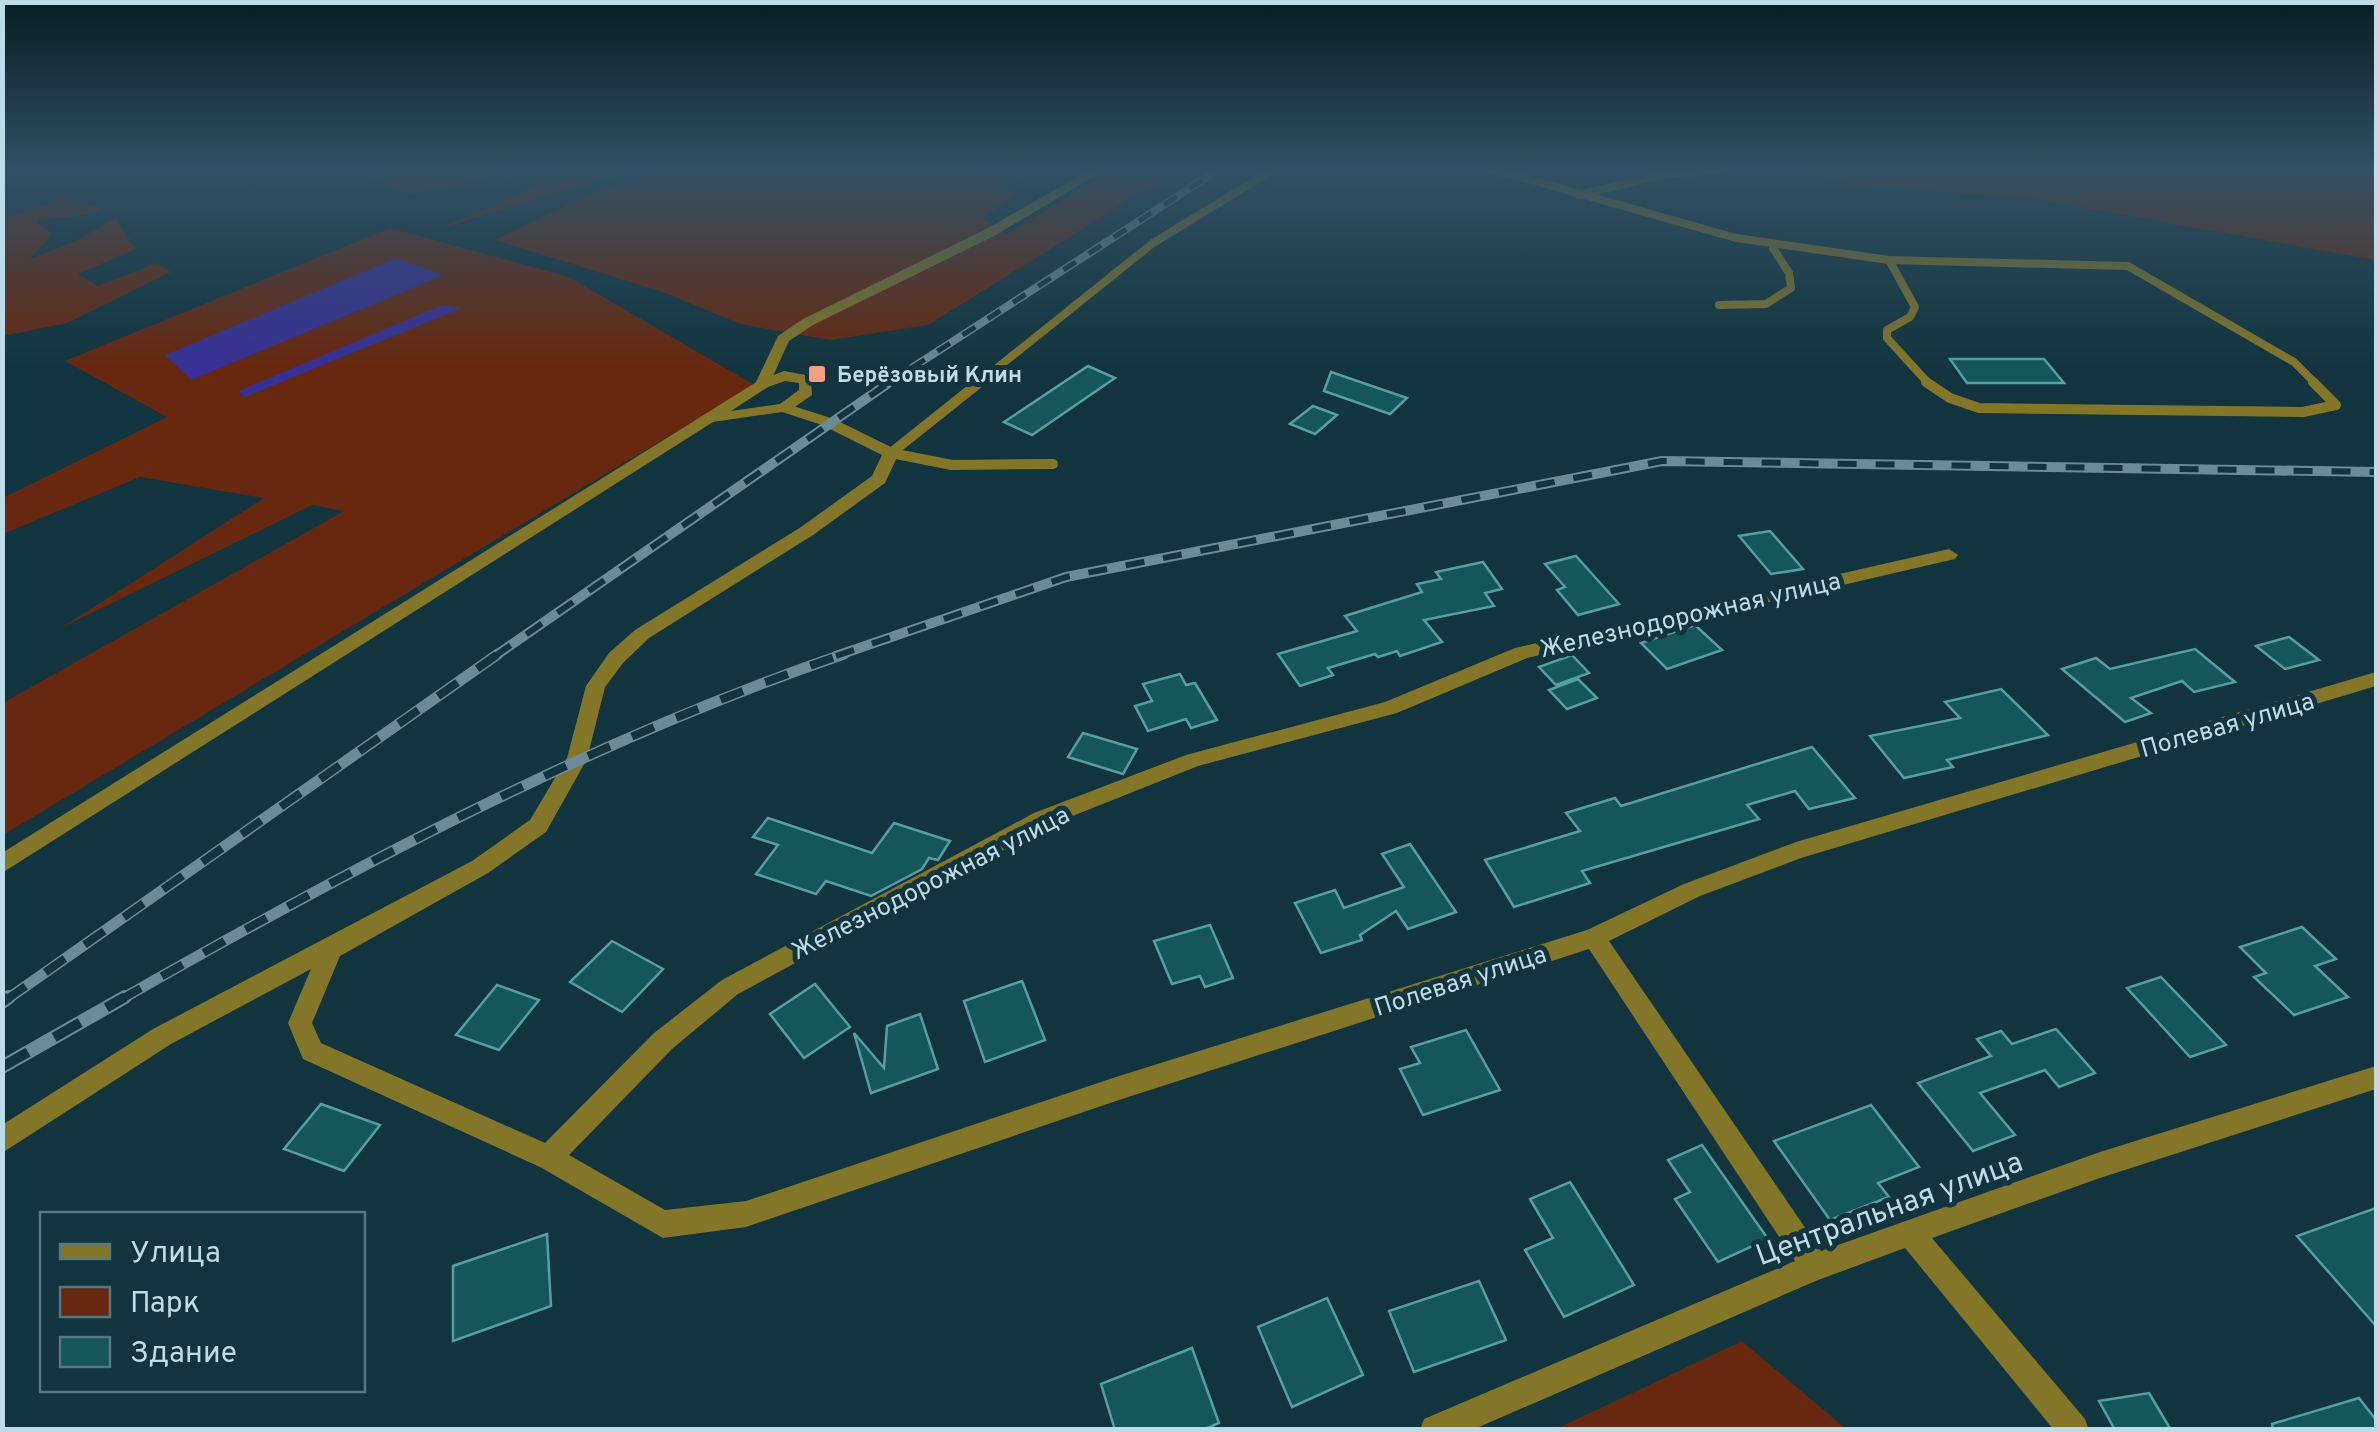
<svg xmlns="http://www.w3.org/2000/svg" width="2379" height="1432" font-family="Overpass,sans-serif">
  <rect width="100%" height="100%" fill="#11343e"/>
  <g fill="#68280f">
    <polygon points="422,168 499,168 472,181 410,195 374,176"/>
    <polygon points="579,168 640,168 435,230"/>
    <polygon points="661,168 964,168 1018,194 982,218 1007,234 1100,177 1161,180 928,325 830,340 740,324 663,292 495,240 592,193 639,182"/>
    <polygon points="1794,168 2376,168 2376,260 2035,199 1856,185"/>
    <path d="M63,199l39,9c-27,13 -39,7 -66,13l16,13 -22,25 44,-17 41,-24 21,31 -58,25 20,12 58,-23 15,9 -104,51 -64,13v-117z"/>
    <polygon points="390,228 569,277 754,385 3,835 3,703 344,511 312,505 61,628 264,498 140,477 3,534 3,498 167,417 65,361"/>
    <polygon points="1742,1341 1846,1429 1556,1429"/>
  </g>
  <g fill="#383095">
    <polygon points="396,258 444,275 191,380 165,355"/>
    <polygon points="442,305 462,308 245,397 238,391"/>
  </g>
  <g fill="#145659" stroke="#569ea2" stroke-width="2.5">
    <polygon points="1950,359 2044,359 2064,383 1967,383"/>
    <polygon points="1088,366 1115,378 1032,435 1004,422"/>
    <polygon points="1331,372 1407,398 1390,414 1324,391"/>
    <polygon points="1313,406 1337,415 1315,434 1290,424"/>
    <polygon points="1770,531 1803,569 1771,574 1739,536"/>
    <polygon points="1576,556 1619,604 1578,615 1557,590 1565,587 1545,564"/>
    <polygon points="1483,562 1502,589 1485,593 1494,606 1424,620 1442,642 1400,656 1397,651 1378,657 1375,654 1328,668 1333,675 1300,686 1278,654 1357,631 1345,616 1422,592 1417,584 1441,579 1436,572"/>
    <polygon points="1695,625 1722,650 1667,669 1641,643"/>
    <polygon points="2289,637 2319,660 2285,669 2256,646"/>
    <polygon points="2195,649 2235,682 2194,692 2182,681 2131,698 2151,713 2125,722 2062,669 2096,658 2110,669"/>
    <polygon points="1572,655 1589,673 1556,685 1539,667"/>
    <polygon points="1180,674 1186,685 1195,683 1217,720 1191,728 1186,719 1148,731 1135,706 1152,701 1143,684"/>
    <polygon points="1578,679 1597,698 1567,709 1549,690"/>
    <polygon points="2001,689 2048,735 1947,760 1953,767 1904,778 1870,736 1960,718 1945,702"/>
    <polygon points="1083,733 1137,749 1123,774 1068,757"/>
    <polygon points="1812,747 1855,798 1809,809 1795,791 1747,805 1759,819 1582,871 1590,883 1514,907 1485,860 1580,831 1566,813 1615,798 1621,806"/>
    <polygon points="768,818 872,853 894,823 950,841 938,860 929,858 922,869 871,896 826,881 816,894 756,874 778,845 753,837"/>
    <polygon points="1410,844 1456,912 1408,929 1396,911 1360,935 1362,940 1321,953 1295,903 1335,890 1344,908 1404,887 1382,854"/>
    <polygon points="1210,925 1233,978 1205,987 1200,976 1172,984 1154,941"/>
    <polygon points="2302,927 2336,959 2315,966 2348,997 2294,1015 2254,977 2266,973 2240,947"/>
    <polygon points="612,941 663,969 622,1012 570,982"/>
    <polygon points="2161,977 2226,1045 2190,1057 2127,988"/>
    <polygon points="1022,981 1045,1040 985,1062 964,1001"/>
    <polygon points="815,984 850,1027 804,1058 770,1014"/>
    <polygon points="497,985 539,1000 499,1050 456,1035"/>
    <polygon points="920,1014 938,1069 871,1093 854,1033 884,1068 887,1026"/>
    <polygon points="2056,1029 2095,1073 2059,1087 2045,1070 1980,1093 2015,1135 1973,1151 1918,1083 1991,1056 1977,1039 2001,1031 2012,1044"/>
    <polygon points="1466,1030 1500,1090 1423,1115 1400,1069 1420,1063 1411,1047"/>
    <polygon points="321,1104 380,1125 344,1171 284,1149"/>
    <polygon points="1871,1105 1919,1167 1878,1183 1889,1197 1830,1220 1774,1141"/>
    <polygon points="1702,1145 1768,1239 1718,1262 1675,1199 1690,1192 1668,1160"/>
    <polygon points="1570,1182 1634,1285 1564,1317 1525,1250 1553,1238 1530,1199"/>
    <polygon points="2376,1208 2376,1326 2297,1236"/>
    <polygon points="547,1234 551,1306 453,1341 453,1266"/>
    <polygon points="1479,1281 1506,1340 1414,1372 1389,1311"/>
    <polygon points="1327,1298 1363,1375 1292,1407 1258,1327"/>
    <polygon points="1192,1348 1219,1423 1203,1430 1115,1430 1101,1384"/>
    <polygon points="2149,1393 2171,1430 2115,1430 2099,1401"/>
    <polygon points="2359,1398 2376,1420 2376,1430 2273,1430 2272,1424"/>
  </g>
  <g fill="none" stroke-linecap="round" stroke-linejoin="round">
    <g stroke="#837629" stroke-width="8">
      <polyline points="1489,168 1736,238 1889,260"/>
      <polyline points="1579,195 1661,175 1730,168"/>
      <polyline points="1889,260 2128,266 2294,362 2316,384"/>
      <polyline points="1889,260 1915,307 1910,317 1887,330 1887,338 1929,384"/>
      <polyline points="1719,305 1766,304 1791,288 1789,273 1773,248"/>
      <polyline points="977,384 1153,243 1276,168"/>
    </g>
    <g stroke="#837629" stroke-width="10">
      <polyline points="1926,382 1950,398 1979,408 2303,412 2336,405 2313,382"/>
      <polyline points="891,453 980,382"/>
      <polyline points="891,453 952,465 1053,464"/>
    </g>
    <g fill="#837629" fill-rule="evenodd">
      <polygon points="1094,168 1108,168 994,236 813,325 789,341 768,387 763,389 755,384 778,336 803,319 984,230"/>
      <polygon points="784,403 834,419 897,450 899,453 885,483 813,535 649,638 623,663 605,687 587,759 546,832 488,873 340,956 312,1023 321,1043 545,1143 654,1033 722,980 1034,813 1186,755 1385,702 1515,648 1949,549 1958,555 1955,559 1527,658 1397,713 1198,766 1050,825 738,994 672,1049 569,1155 665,1210 746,1201 1119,1076 1587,930 1684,884 1796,842 2376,672 2376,686 1801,858 1700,896 1609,941 1821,1251 2100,1152 2376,1066 2376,1089 2100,1178 1932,1238 2085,1419 2089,1430 2054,1430 1905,1248 1818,1280 1472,1430 1420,1430 1424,1419 1795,1261 1589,949 1119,1100 746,1227 663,1238 540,1167 303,1059 288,1023 311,969 171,1044 2,1153 2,1125 153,1029 472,861 530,820 567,758 586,686 609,653 635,630 801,527 872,476 882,455 822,425 779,411 779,405"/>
    </g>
    <path fill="#837629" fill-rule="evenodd" d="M784,371l27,5 1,19 -23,16 -76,11 -711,451v-20l756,-472zM785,381l14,2v7l-19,14 -49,7 37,-24z"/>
    <defs>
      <polyline id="rail-far3" points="887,384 1221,168"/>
      <g id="rail-far2">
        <polyline points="495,656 890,382"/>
        <polyline points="836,656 1066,577 1662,461 2376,472"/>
      </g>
      <g id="rail-far1">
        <polyline points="6,1000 498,654"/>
        <path d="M120,1000c233,-133 470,-259 724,-346"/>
      </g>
      <g id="rail">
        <polyline points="2,1002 9,997"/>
        <polyline points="2,1067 125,997"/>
      </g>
    </defs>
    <use href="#rail-far3" stroke="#6b8c97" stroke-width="8"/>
    <use href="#rail-far2" stroke="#6b8c97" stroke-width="10"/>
    <use href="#rail-far1" stroke="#6b8c97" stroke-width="11"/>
    <use href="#rail" stroke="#6b8c97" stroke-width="14"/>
    <use href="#rail-far3" stroke="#11343e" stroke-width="5" stroke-dasharray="15" stroke-linecap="butt"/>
    <use href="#rail-far2" stroke="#11343e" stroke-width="6" stroke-dasharray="19" stroke-linecap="butt"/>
    <use href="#rail-far1" stroke="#11343e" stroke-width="8" stroke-dasharray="24" stroke-linecap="butt"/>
    <use href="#rail" stroke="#11343e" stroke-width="10" stroke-dasharray="30" stroke-linecap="butt"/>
  </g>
  <linearGradient id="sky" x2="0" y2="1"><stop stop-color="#091d22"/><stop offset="0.46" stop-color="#325063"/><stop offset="1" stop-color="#325063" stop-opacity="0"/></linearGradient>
  <rect width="2379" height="368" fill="url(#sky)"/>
  <rect fill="#f39f83" stroke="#11343e" stroke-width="4" x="807" y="364" width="20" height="20" rx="5"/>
  <g text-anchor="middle" stroke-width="10" stroke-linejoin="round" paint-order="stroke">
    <g font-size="22" font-weight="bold" fill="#bddce7" stroke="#11343e" text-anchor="start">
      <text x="837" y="382">Берёзовый Клин</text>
    </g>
    <g font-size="25" fill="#bddce7" stroke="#11343e">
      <text transform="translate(1690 614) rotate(-13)" y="9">Железнодорожная улица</text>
      <text transform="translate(2227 724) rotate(-16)" y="9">Полевая улица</text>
      <text transform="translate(930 882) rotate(-27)" y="9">Железнодорожная улица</text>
      <text transform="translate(1460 980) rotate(-18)" y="9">Полевая улица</text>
    </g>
    <g font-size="30" fill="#bddce7" stroke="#11343e">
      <text transform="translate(1889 1208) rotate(-20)" y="10">Центральная улица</text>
    </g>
  </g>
  <rect width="2379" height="1432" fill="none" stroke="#bddce7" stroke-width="10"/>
  <rect x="40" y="1212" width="325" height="180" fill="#11343e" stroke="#567782" stroke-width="2.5"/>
  <rect x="60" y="1244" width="50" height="15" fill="#837629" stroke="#567782" stroke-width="2.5"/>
  <text x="130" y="1262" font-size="30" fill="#bddce7">Улица</text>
  <rect x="60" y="1287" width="50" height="30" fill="#68280f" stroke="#567782" stroke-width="2.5"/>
  <text x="130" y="1312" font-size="30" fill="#bddce7">Парк</text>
  <rect x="60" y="1337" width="50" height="30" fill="#145659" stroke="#567782" stroke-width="2.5"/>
  <text x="130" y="1362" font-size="30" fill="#bddce7">Здание</text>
</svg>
